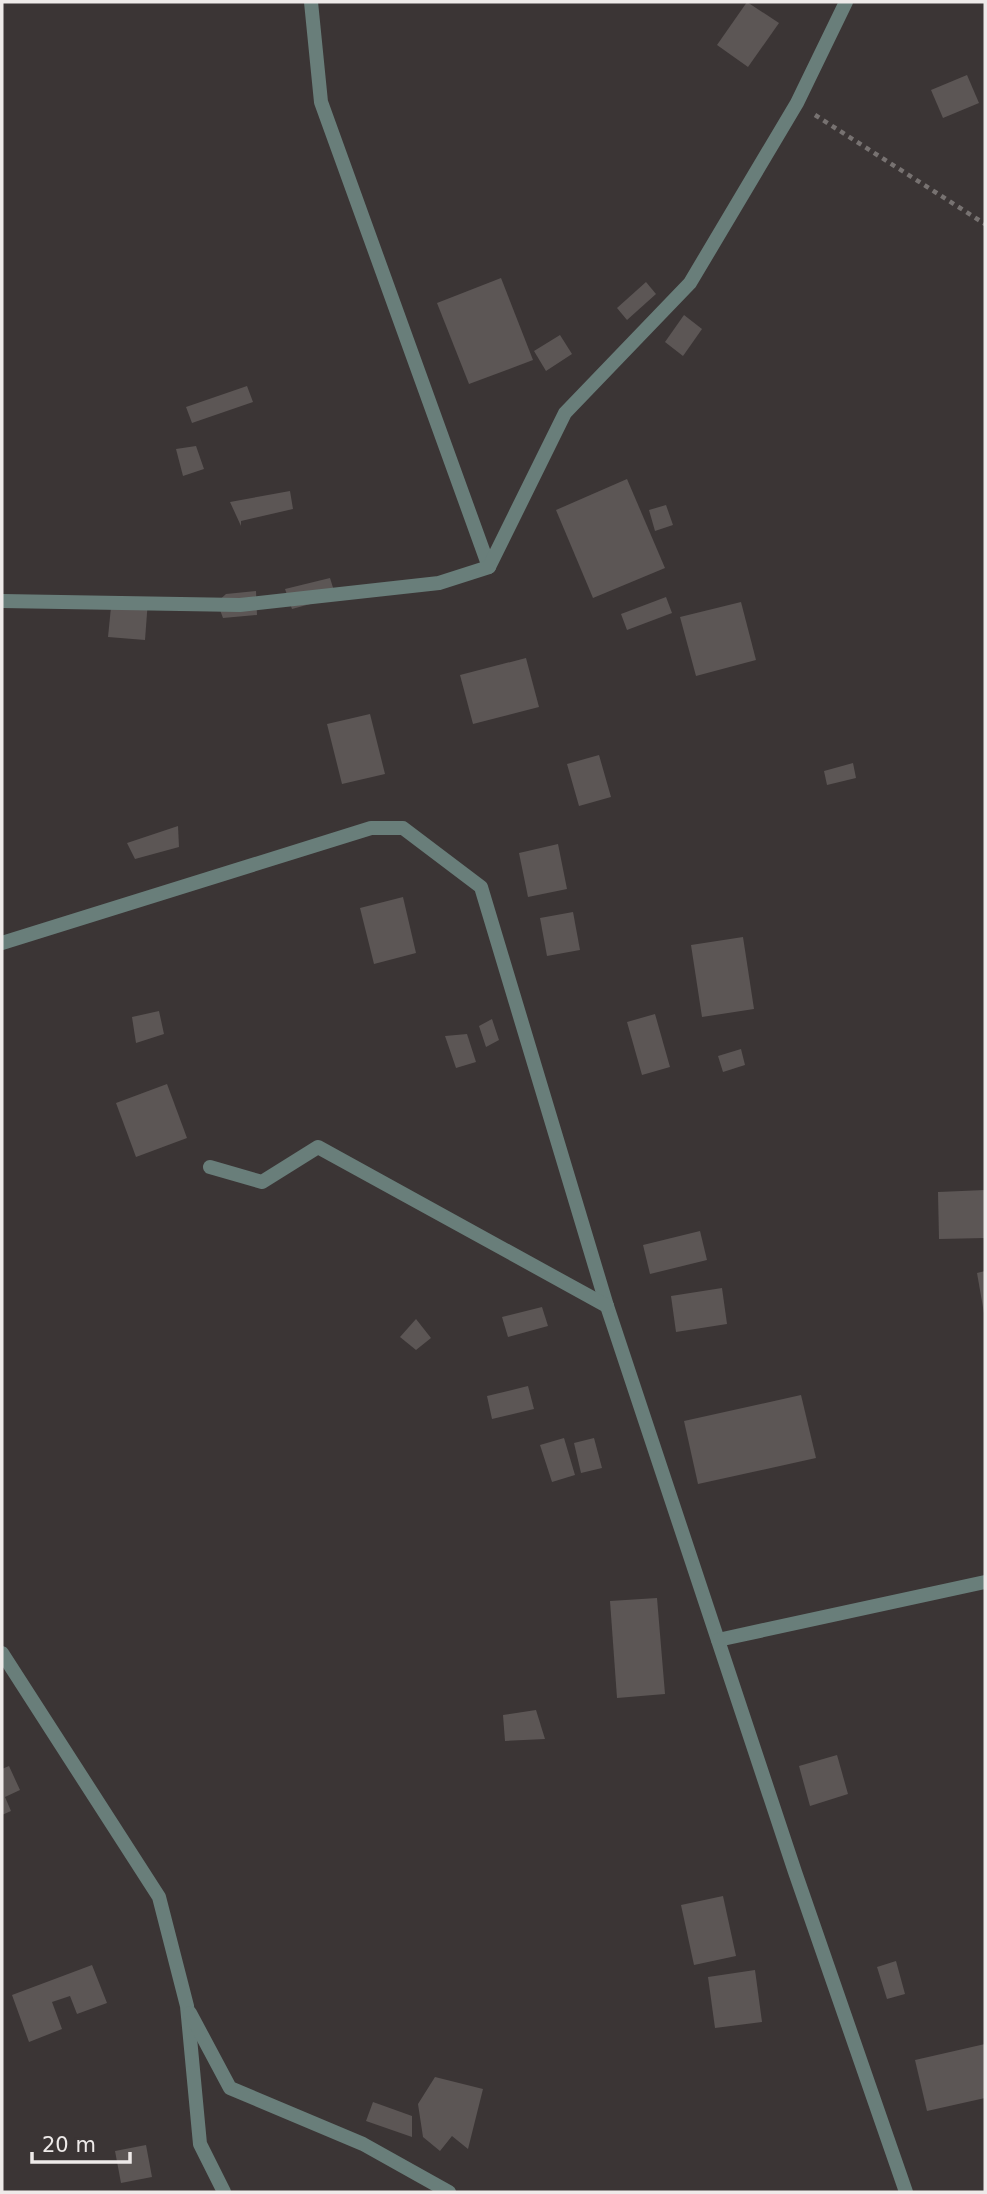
<svg xmlns="http://www.w3.org/2000/svg" width="987" height="2194" font-family="'DejaVu Sans',sans-serif">
  <rect width="100%" height="100%" fill="#3b3535"/>
  <g fill="#5c5655">
    <polygon points="747,2 779,23 748,67 717,45"/>
    <polygon points="967,75 979,103 943,118 931,90"/>
    <polygon points="501,278 533,360 469,384 437,303"/>
    <polygon points="646,282 656,294 627,320 617,308"/>
    <polygon points="684,315 702,329 683,356 665,342"/>
    <polygon points="560,335 572,354 546,371 534,351"/>
    <polygon points="247,386 253,402 192,423 186,407"/>
    <polygon points="196,446 204,469 183,476 176,449"/>
    <polygon points="627,479 665,568 593,598 556,510"/>
    <polygon points="290,491 293,509 241,521 241,526 230,502"/>
    <polygon points="666,505 673,525 655,531 649,510"/>
    <polygon points="330,578 336,597 292,609 285,589"/>
    <polygon points="256,591 257,615 223,618 217,602 226,594"/>
    <polygon points="112,597 148,600 145,640 108,637"/>
    <polygon points="666,597 672,613 627,630 621,614"/>
    <polygon points="741,602 756,660 696,676 680,617"/>
    <polygon points="526,658 539,707 473,724 460,675"/>
    <polygon points="370,714 385,774 342,784 327,724"/>
    <polygon points="599,755 611,797 579,806 567,764"/>
    <polygon points="853,763 856,778 827,785 824,771"/>
    <polygon points="178,826 179,847 135,859 127,843"/>
    <polygon points="558,844 567,889 528,897 519,853"/>
    <polygon points="403,897 416,953 374,964 360,908"/>
    <polygon points="573,912 580,950 547,956 540,918"/>
    <polygon points="743,937 754,1009 702,1017 691,945"/>
    <polygon points="159,1011 164,1034 136,1043 132,1017"/>
    <polygon points="655,1014 670,1067 642,1075 627,1022"/>
    <polygon points="492,1019 499,1040 486,1047 479,1026"/>
    <polygon points="467,1034 476,1062 456,1068 445,1036"/>
    <polygon points="741,1049 745,1065 723,1072 718,1056"/>
    <polygon points="167,1084 187,1138 136,1157 116,1103"/>
    <polygon points="985,1190 985,1238 939,1239 938,1192"/>
    <polygon points="700,1231 707,1260 650,1274 643,1245"/>
    <polygon points="985,1271 985,1313 984,1313 977,1273"/>
    <polygon points="722,1288 727,1324 676,1332 671,1296"/>
    <polygon points="542,1307 548,1326 508,1337 502,1317"/>
    <polygon points="416,1319 431,1338 416,1350 400,1337"/>
    <polygon points="528,1386 534,1409 492,1419 487,1396"/>
    <polygon points="801,1395 816,1458 698,1484 684,1421"/>
    <polygon points="564,1438 575,1475 552,1482 540,1445"/>
    <polygon points="594,1438 602,1468 581,1473 574,1443"/>
    <polygon points="657,1598 665,1694 617,1698 610,1601"/>
    <polygon points="536,1710 545,1739 505,1741 503,1715"/>
    <polygon points="837,1755 848,1794 810,1806 799,1766"/>
    <polygon points="9,1766 20,1790 5,1797 11,1811 2,1815 2,1769"/>
    <polygon points="723,1896 736,1956 694,1965 681,1905"/>
    <polygon points="896,1961 905,1994 887,1999 877,1967"/>
    <polygon points="92,1965 107,2003 77,2014 70,1996 52,2002 62,2029 29,2042 12,1995"/>
    <polygon points="755,1970 762,2022 715,2028 708,1977"/>
    <polygon points="985,2044 985,2098 927,2111 915,2060"/>
    <polygon points="435,2077 483,2089 468,2149 452,2136 440,2151 423,2137 418,2104"/>
    <polygon points="373,2102 412,2116 412,2137 366,2121"/>
    <polygon points="146,2145 152,2177 121,2183 115,2151"/>
  </g>
  <g fill="none" stroke-linecap="round" stroke-linejoin="round">
    <polyline stroke="#777271" stroke-width="4.5" stroke-dasharray="5 5" stroke-linecap="butt" points="815,115 985,224"/>
    <g stroke="#697e7a" stroke-width="14">
      <polyline points="311,2 321,102 489,567"/>
      <polyline points="2,601 240,605 439,583 489,567 565,413 690,283 797,103 846,2"/>
      <polyline points="2,943 371,828 403,828 481,887 607,1306 795,1872 906,2192"/>
      <polyline points="210,1167 262,1182 318,1147 607,1306"/>
      <polyline points="718,1640 985,1582"/>
      <polyline points="2,1653 159,1897 187,2006 200,2144 224,2192"/>
      <polyline points="190,2013 230,2088 363,2144 449,2192"/>
    </g>
  </g>
  <rect width="987" height="2194" fill="none" stroke="#eeeae9" stroke-width="7"/>
  <path d="M32 2152v10h98v-10" fill="none" stroke="#eeeae9" stroke-width="3.5"/>
  <text x="42" y="2152" font-size="21" fill="#eeeae9" stroke="#3b3535" stroke-width="5" paint-order="stroke">20 m</text>
</svg>
